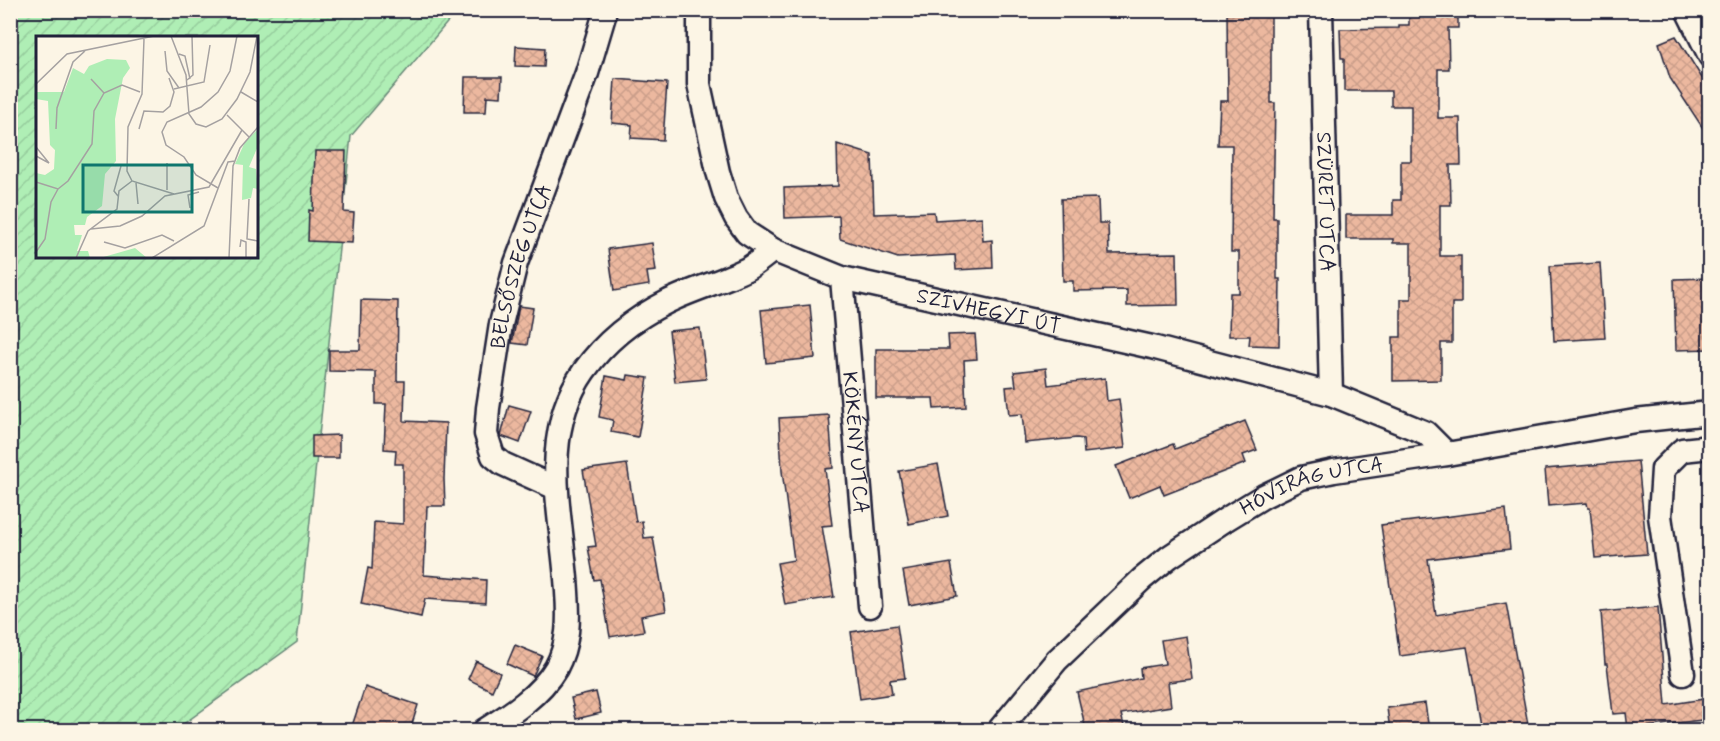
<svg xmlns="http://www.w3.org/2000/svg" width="1720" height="741" font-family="Mynerve,sans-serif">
  <defs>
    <pattern id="garden-furrows" width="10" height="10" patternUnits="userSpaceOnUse" patternTransform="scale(1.5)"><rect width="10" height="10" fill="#afeeb5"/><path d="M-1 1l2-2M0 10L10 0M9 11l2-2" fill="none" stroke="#96cc9d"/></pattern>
    <pattern id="building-cross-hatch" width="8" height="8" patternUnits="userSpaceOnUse" patternTransform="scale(1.5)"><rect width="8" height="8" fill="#ecb89f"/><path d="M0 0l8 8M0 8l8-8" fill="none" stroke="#ca9e8a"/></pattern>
  </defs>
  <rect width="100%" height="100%" fill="#fcf5e5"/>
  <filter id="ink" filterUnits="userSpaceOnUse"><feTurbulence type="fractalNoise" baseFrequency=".0167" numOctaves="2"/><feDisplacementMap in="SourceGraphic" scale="12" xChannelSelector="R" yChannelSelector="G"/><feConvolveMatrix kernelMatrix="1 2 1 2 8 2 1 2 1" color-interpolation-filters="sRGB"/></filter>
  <g filter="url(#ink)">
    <path fill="url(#garden-furrows)" stroke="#688878" stroke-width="1.5" fill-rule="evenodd" d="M10,11h447l-106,125 -54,506 -122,88h-164zM38,38h218v218h-218z"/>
    <g fill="url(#building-cross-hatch)" stroke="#22223b" stroke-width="1.5">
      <polygon points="1409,10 1458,10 1458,28 1448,28 1449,69 1438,69 1438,118 1460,118 1461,165 1450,165 1451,205 1440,205 1440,256 1461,256 1461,303 1452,303 1452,343 1441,343 1441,380 1393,381 1393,337 1401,337 1401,299 1411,299 1411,243 1393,243 1393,239 1346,239 1346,215 1393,215 1393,200 1401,200 1401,161 1411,161 1411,106 1391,106 1391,91 1344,91 1344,58 1341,58 1340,29 1399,28 1399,25 1409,25"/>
      <polygon points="1271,13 1271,103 1275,103 1273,218 1277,218 1277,279 1280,279 1279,346 1249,345 1250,336 1229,336 1230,293 1239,293 1239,252 1231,252 1232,145 1218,145 1220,101 1228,101 1227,14"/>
      <polygon points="1676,36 1710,91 1710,139 1670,78 1659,43"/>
      <polygon points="516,46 545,48 544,67 515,66"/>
      <polygon points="465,77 502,77 501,97 487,96 486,112 464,112"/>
      <polygon points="615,79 667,83 663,140 631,138 632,125 612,123"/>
      <polygon points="837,144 872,155 874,214 934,212 935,220 982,217 983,241 992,240 993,268 956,270 955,255 898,258 840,239 839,216 785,218 784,188 838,186"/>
      <polygon points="315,151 346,151 344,212 354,213 352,243 308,241 309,210 313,211"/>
      <polygon points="1098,198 1099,223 1108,223 1109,254 1177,253 1178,305 1127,306 1127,290 1073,291 1073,281 1063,281 1061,199"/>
      <polygon points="652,243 656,271 647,272 649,285 614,291 608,249"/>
      <polygon points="1600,263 1605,338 1554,341 1550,266"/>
      <polygon points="1710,278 1710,349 1676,350 1674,279"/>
      <polygon points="361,300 398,301 397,381 405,381 404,421 446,423 444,479 445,506 427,506 424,575 486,580 485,603 425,599 421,617 361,604 368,568 372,569 374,522 403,524 403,464 395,464 396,450 384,449 386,404 376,404 376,372 329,371 329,350 360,350"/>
      <polygon points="810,305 815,358 766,363 761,310"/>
      <polygon points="519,306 533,308 527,345 512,343"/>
      <polygon points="700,328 706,379 675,382 669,331"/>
      <polygon points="975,334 977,359 964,360 966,407 934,409 933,398 876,398 876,349 949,349 948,335"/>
      <polygon points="1046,368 1048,385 1105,378 1107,401 1119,399 1125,448 1084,453 1083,439 1077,438 1025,443 1022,414 1009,415 1006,387 1016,386 1014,372"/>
      <polygon points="628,375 648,378 638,437 611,432 613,420 599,417 606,376 627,380"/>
      <polygon points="509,405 531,411 520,443 501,436"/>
      <polygon points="829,415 833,468 825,469 832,525 822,526 834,597 785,605 777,563 794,560 782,471 779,418"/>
      <polygon points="1245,421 1257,450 1243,455 1246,463 1164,495 1160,485 1129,498 1116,466 1173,444 1175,449"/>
      <polygon points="339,435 339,458 312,458 312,436"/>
      <polygon points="1638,461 1647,554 1595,558 1590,508 1588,508 1587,503 1548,506 1545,469"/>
      <polygon points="627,464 636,522 642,521 644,538 653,537 666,611 641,616 644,631 610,637 600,579 594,580 588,547 596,546 583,470"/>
      <polygon points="938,464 948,516 909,524 899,471"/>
      <polygon points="1506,509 1510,549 1428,559 1436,615 1506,603 1529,730 1482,730 1467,647 1400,656 1381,525"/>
      <polygon points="951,563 957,596 909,605 903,571"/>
      <polygon points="1658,607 1666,705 1710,698 1710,719 1628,729 1626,713 1613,714 1607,664 1605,664 1601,612"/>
      <polygon points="897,625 905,678 890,680 892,694 860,699 851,632"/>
      <polygon points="1186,636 1192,679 1168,682 1171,706 1121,714 1125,730 1086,730 1077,692 1141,678 1140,668 1165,664 1161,640"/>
      <polygon points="515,645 542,656 533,676 507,664"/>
      <polygon points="476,661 500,673 492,691 468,679"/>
      <polygon points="365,687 418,705 410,730 364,730 352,726"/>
      <polygon points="596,692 601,713 576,719 571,698"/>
      <polygon points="1425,703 1429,730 1390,730 1387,708"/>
    </g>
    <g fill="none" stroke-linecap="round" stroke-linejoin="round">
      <defs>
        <g id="minor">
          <path id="s1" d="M699,10v74l19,88 8,26 10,20 11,15 26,17 69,28 310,69 179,47 95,39 21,21"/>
          <path id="s2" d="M1321,10l10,384"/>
          <polyline points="1687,10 1710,56"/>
          <path id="s3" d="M842,278l28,328"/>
          <path id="s4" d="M556,488l-53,-24 -10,-8 -7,-22 2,-26 13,-84 15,-61 71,-190 17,-57"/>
          <polyline points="1683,674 1660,516 1663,469 1682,450 1710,447"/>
          <path d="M485,730c26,-16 55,-35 71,-62 13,-24 13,-49 11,-76 -4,-74 -30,-154 17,-221 22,-31 49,-52 83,-69 26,-13 54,-20 80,-33 9,-5 18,-13 26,-19"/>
          <path id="s5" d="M999,730l58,-70 85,-81 27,-22 59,-39 36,-22 37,-18 33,-7 113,-17 188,-33 75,-8"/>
        </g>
      </defs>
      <use href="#minor" stroke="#22223b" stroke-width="27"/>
      <use href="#minor" stroke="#fcf5e5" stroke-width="22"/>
    </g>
  </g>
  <g text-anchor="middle" stroke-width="6" stroke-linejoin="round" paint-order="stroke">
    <g font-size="21" fill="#22223b" stroke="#fcf5e5">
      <text dy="7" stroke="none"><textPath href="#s2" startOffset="192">SZÜRET UTCA</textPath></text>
      <text dy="7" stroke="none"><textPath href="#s4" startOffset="266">BELSŐSZEG UTCA</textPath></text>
      <text dy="7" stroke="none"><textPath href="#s1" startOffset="488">SZÍVHEGYI ÚT</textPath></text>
      <text dy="7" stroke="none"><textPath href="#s3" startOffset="165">KÖKÉNY UTCA</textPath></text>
      <text dy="7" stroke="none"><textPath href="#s5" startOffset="405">HÓVIRÁG UTCA</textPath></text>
    </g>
  </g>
  <g transform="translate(36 36)">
    <rect width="222" height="222" fill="#fcf5e5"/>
    <path d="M222,93v17l-9,21 7,2 2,20 -5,-1 -2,10 -9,2 1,-35 -8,-1 10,-22z" fill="#afeeb5"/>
    <path d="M71,23l19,1 4,8 -7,10 -8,41 1,42 -11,13 -3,32 -15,11 -2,8h-11l1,10h7l-5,16h11l2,7h-54v-85l9,2 9,-6 1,-19 -5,-5 -2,-44 -12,-2v-7h28l9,-24 11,6 5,-8zM99,212l12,10h-47z" fill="#afeeb5"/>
    <path fill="none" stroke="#a5a1a1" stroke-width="1.5" d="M135,0l15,39 3,39 7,10 10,3 16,-8 15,-20 13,-27 7,-36M108,3l-2,55 -14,33 -1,44 5,10 42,13M129,15l2,20 12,17M143,18l6,2 5,23M55,43l13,14M151,44l6,-5 -1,-39M0,48l31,-30 87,-18M138,53l30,-7 6,-37M205,56l17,10M191,79l22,22M20,93l1,-21 16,-46 12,-11M103,93l5,-18 19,1 7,-6 4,-14 -5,-14M0,111l13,16 -13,-7M131,127v27M222,129v19M0,146l22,7 10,-8 24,-37 2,-33 10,-18 18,-8 18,7M100,147l2,21M182,152l-22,-13 -12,-18 -18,-12 -4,-13 5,-10 34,-15 17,-15 12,-21 7,-35M82,160l-4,-5 7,-25M213,163l-2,40 11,2M154,172l-2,-13 11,-3M55,193l29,-3 22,-10 23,-20 44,-9 33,-57M68,206l21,6 37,-13 12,6M204,211l1,-7 5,2v16M0,216l9,-13 6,-37 7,-13M40,222l12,-27 29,-22 2,-18 13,-10M116,222l52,-32 24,-64 7,-1M193,222l4,-92 7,-18 18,-21M221,222l1,-19"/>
    <path fill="#0f766e" fill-opacity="0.15" stroke="#0f766e" stroke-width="3" d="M47,129h109v47h-109z"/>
    <rect width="222" height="222" fill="none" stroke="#22223b" stroke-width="3"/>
  </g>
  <rect width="1720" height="741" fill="none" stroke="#fcf5e5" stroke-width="36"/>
  <rect x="18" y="18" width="1684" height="705" fill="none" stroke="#22223b" stroke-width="2" filter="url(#ink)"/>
</svg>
